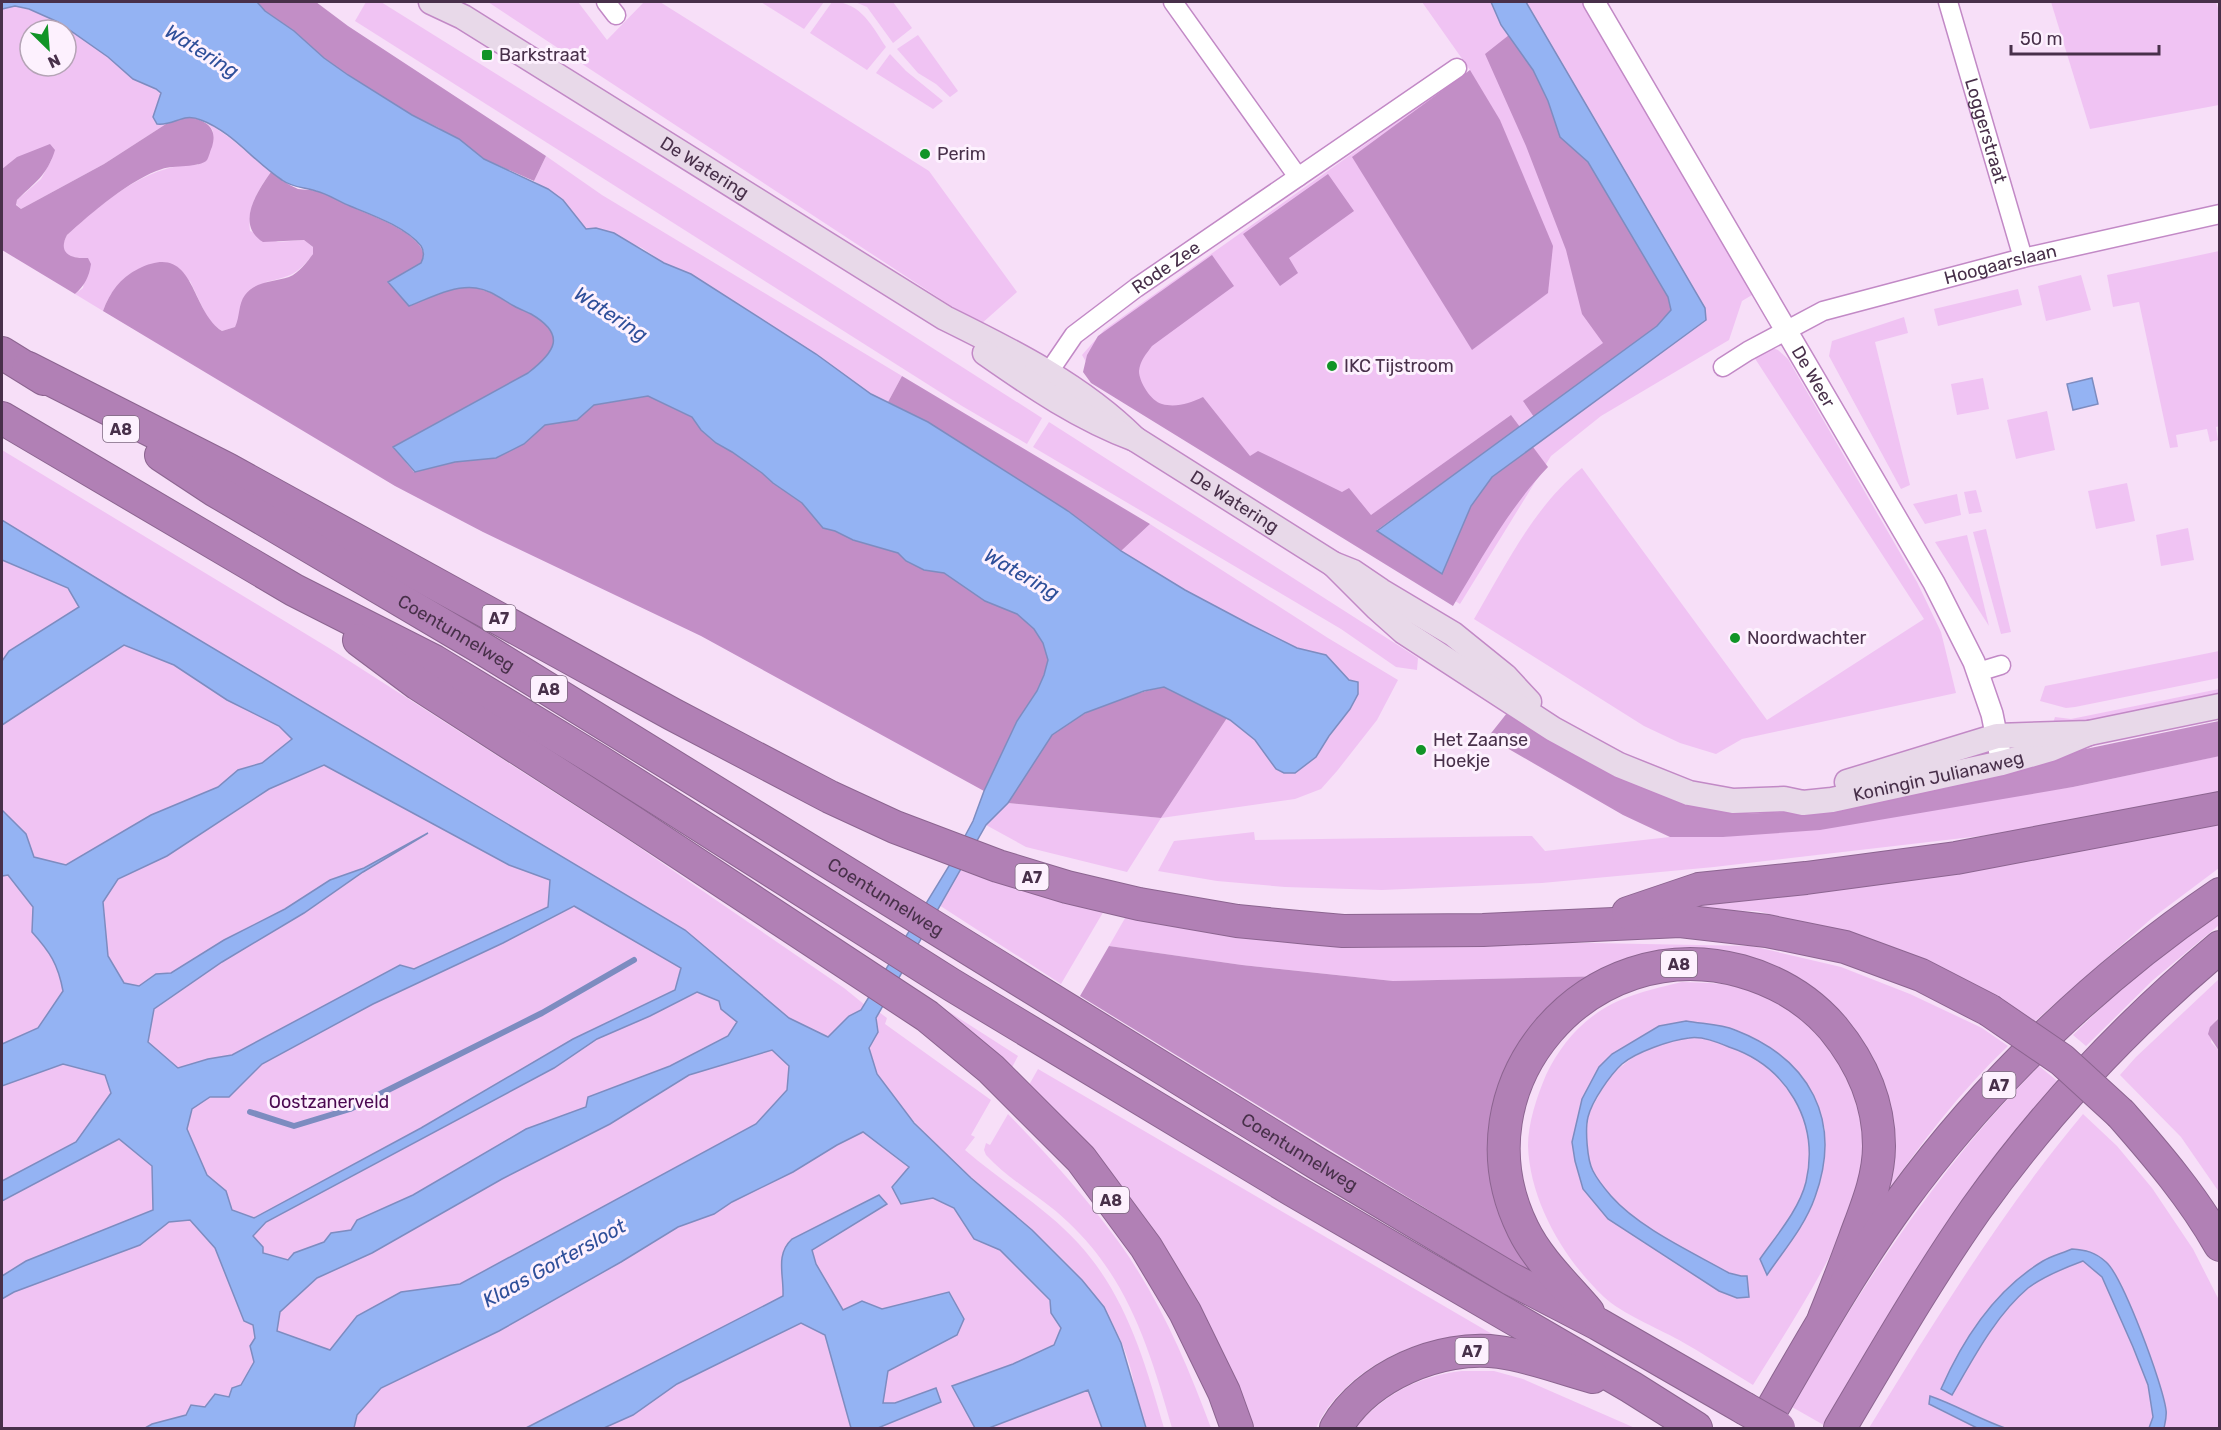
<svg xmlns="http://www.w3.org/2000/svg" width="2221" height="1430" font-family="Rubik,sans-serif">
  <rect width="100%" height="100%" fill="#f7dff8"/>
  <g fill="#f0c3f3" fill-rule="evenodd">
    <polygon points="366,2 381,2 809,269 1042,418 1027,444 962,406 355,21"/>
    <polygon points="488,2 578,2 607,40 644,2 660,2 929,171 1017,292 980,325"/>
    <polygon points="761,2 824,2 804,29"/>
    <path d="M832,2c28,-1 40,24 54,45l-19,23 -57,-37z"/>
    <polygon points="855,2 893,2 912,28 893,43 867,7"/>
    <polygon points="1422,2 1588,2 1752,295 1742,301 1729,340 1601,416 1551,456 1460,604 1097,381 1082,355 1104,330 1470,70"/>
    <polygon points="2051,2 2216,2 2220,15 2219,105 2090,129"/>
    <path d="M15,6c33,6 66,30 93,50 9,7 15,16 24,22 9,6 20,8 29,15l-7,20 1,10 11,1 -62,40 -83,45 -5,-5 1,-4 24,-21 11,-20 -34,-2 -16,12v-160zM30,30h36v36h-36z"/>
    <polygon points="918,35 958,91 950,97 936,84 918,73 897,49"/>
    <polygon points="890,54 906,71 943,101 933,109 876,73"/>
    <path d="M207,122l23,16 41,34c-13,18 -24,35 -21,59l28,11 26,-2 9,7v7c-16,21 -22,22 -47,28l-31,45 -13,4 -13,-10 -19,-40 -58,-9c-15,12 -23,22 -29,39l-28,-17 8,-6 5,-30c-16,1 -32,-4 -21,-23 34,-31 82,-73 131,-70l15,-34z"/>
    <polygon points="546,156 602,195 902,376 888,402 871,394 691,274 664,263 642,248 596,228 586,229 563,200 534,181"/>
    <polygon points="2219,251 2220,426 2216,427 2218,440 2210,442 2207,429 2176,435 2178,447 2170,448 2139,302 2113,307 2107,275"/>
    <polygon points="2081,275 2091,310 2046,321 2038,286"/>
    <polygon points="2018,289 2022,305 1938,326 1934,309"/>
    <polygon points="1904,317 1908,333 1875,342 1910,485 1901,489 1829,356 1832,341"/>
    <path d="M1770,347l8,3 10,9 129,223 24,50 15,61 -214,46 -26,15 -36,-11 -36,-17 -170,-107c31,-52 60,-113 108,-151l185,252 157,-101 -170,-262z"/>
    <polygon points="1983,378 1989,409 1957,415 1951,384"/>
    <polygon points="2047,411 2055,450 2016,459 2007,420"/>
    <polygon points="1049,422 1418,658 1417,670 1396,667 1341,629 1033,447"/>
    <path d="M2,450l327,198 298,191 217,149 21,17 -2,3 5,-4 19,14 -2,6 106,76 -20,35 4,2 -10,13c37,32 81,58 113,93 48,52 67,119 86,185h-1162v-900l122,67 -122,-75zM902,1109c22,23 44,46 68,68 68,60 150,116 165,212z"/>
    <polygon points="2127,483 2135,521 2096,529 2088,491"/>
    <polygon points="1976,490 1982,512 1969,514 1964,492"/>
    <polygon points="1957,494 1961,515 1925,524 1913,504"/>
    <path d="M1150,524l178,114 70,42 -21,40 -40,51 -16,18 -26,10 -134,19 -34,54 -101,-25 -40,-22 22,-22 153,15 66,-100 28,22 21,29 40,-12c13,-22 31,-41 42,-63l-32,-38 -29,-8 -48,-24 -64,-34 -64,-39z"/>
    <polygon points="2188,528 2194,560 2161,566 2156,535"/>
    <polygon points="1986,529 2011,632 2001,634 1973,532"/>
    <polygon points="1967,535 1989,626 1935,542"/>
    <polygon points="2219,651 2219,678 2075,707 2066,708 2040,701 2045,686"/>
    <polygon points="2219,689 2219,697 2096,722 2052,726 2055,717 2071,719"/>
    <polygon points="2219,756 2219,795 2182,805 1989,835 1714,867 1542,883 1382,890 1285,887 1217,881 1158,871 1174,841 1254,832 1255,840 1532,836 1545,851 1670,837 1723,837 2073,787"/>
    <polygon points="2219,816 2219,868 2151,919 2034,1022 1999,998 1851,934 1757,911 1657,909"/>
    <polygon points="960,870 1006,885 1105,909 1061,984 939,905"/>
    <path d="M1128,913l302,27 322,6 89,21 69,27 72,34 26,18c-48,45 -87,98 -125,151l4,-87 -100,-130 -178,-4 -216,5 -151,-16 -133,-19z"/>
    <path d="M2219,914v11l-66,55 -67,66 -13,-11c45,-45 94,-85 146,-121z"/>
    <polygon points="2219,979 2219,1018 2216,1020 2211,1042 2219,1051 2219,1192 2181,1137 2120,1075 2136,1057"/>
    <polygon points="901,981 1018,1056 1010,1071"/>
    <path d="M1682,982c18,1 38,0 55,5 17,5 34,12 50,21 46,29 81,97 78,151 -1,9 0,19 -2,27 -4,13 -12,26 -17,37 -26,57 -60,109 -93,162 -25,-15 -49,-31 -74,-45 -22,-12 -58,-27 -75,-43 -40,-38 -74,-95 -76,-151 0,-23 9,-50 18,-71 12,-25 28,-46 51,-62 26,-18 56,-24 85,-31zM1659,1026l109,20 57,82 -1,32 -9,39 -23,41 -25,34 -7,-15c16,-23 40,-49 46,-77 14,-61 -20,-116 -77,-136 -12,-4 -27,-10 -40,-8 -36,5 -72,22 -89,55 -3,7 -10,16 -12,24 -1,6 -1,13 -1,18 0,11 1,27 6,36 25,48 90,76 136,102l12,3 -22,15 -111,-72 -33,-58 -3,-19 10,-43 30,-45z"/>
    <path d="M2039,1066l22,18 -232,344 -37,-21c68,-119 149,-243 247,-341z"/>
    <path d="M1038,1069l454,265 3,1c-22,1 -44,2 -65,7 -45,10 -95,44 -114,86h-69l-49,-128 -51,-80 -41,-53 -45,-50 -32,-32z"/>
    <path d="M1008,1114c39,40 77,82 110,127 41,57 69,122 93,187h-39c-22,-77 -43,-149 -104,-206 -25,-24 -58,-41 -82,-67l-2,-5 2,-7 4,2z"/>
    <path d="M2083,1114l34,32 35,42 41,61 26,51v128h-55l2,-17 -9,-31 -69,-130 -44,10 -103,129 11,6c22,-36 43,-80 76,-107 16,-13 36,-20 55,-27l19,16 31,70 15,38 5,32 -4,11h-144l-74,-32 -2,9 48,23h-108c66,-108 133,-217 214,-314z"/>
    <path d="M1462,1371h32l29,8 112,49h-280c28,-33 63,-52 107,-57z"/>
  </g>
  <g fill="#c28ec6">
    <polygon points="257,2 316,2 348,26 546,156 534,181 484,159 439,128 412,115 348,75 324,58 294,31 265,11"/>
    <polygon points="1509,35 1533,70 1548,101 1560,137 1588,162 1668,297 1671,310 1657,326 1534,417 1523,401 1603,343 1582,314 1566,250 1526,146 1485,54"/>
    <polygon points="1470,70 1500,120 1553,246 1548,293 1472,350 1352,157"/>
    <path d="M188,116c18,5 30,11 24,31 -2,4 -3,10 -5,13 -7,8 -34,5 -45,9 -30,9 -72,45 -95,66 -10,19 5,24 21,23l3,6c-2,13 -6,21 -16,30l-73,-44v-81l15,-12 33,-13 5,6c-8,26 -21,33 -38,50l-1,5 5,4 83,-45 62,-40z"/>
    <path d="M271,172c8,6 17,13 27,17 6,1 12,0 18,2 12,3 23,10 34,15 20,9 70,26 74,49l-15,51c21,-8 44,-21 67,-18 15,3 25,11 38,18 5,3 12,5 17,8 36,21 24,38 -3,59l-135,74 21,25 110,-28 21,-19 32,-5 17,-15 54,-9 44,21 9,13 15,13 16,9 30,21 11,10 29,20 21,25 12,3 18,9 45,13 8,8 18,9 20,2 41,28 32,14 17,15 9,14 5,17 -4,15 -7,16 -20,30 -33,70 -283,-155 -218,-104 -88,-46 -292,-175c7,-19 17,-33 35,-42 58,-29 51,41 84,62l13,-4c5,-10 3,-23 10,-32 10,-14 29,-13 44,-18 10,-4 18,-15 24,-23v-7l-9,-7 -41,2c-28,-18 -6,-50 8,-70z"/>
    <polygon points="1328,174 1354,211 1289,258 1298,273 1280,286 1243,234"/>
    <path d="M1212,255l22,31 -82,60c-6,8 -12,15 -13,25 0,11 12,30 23,33 14,4 28,-1 41,-7l47,59 8,-5 84,41 7,-4 22,27 140,-100 9,12 -143,103 65,44 29,-68 21,-29 41,-30 15,20c-39,41 -66,91 -95,139l-362,-223 -8,-11 4,-17 11,-19z"/>
    <polygon points="902,376 1150,524 1121,551 1068,511 928,422 888,402"/>
    <path d="M1164,687l63,31 -66,100 -153,-15c13,-21 27,-47 42,-66 18,-22 86,-45 114,-50z"/>
    <polygon points="1511,708 1613,771 1653,792 1698,806 1741,814 1785,812 2219,721 2220,756 2073,787 1820,830 1723,837 1670,837 1623,815 1488,737"/>
    <polygon points="1109,946 1242,965 1393,981 1609,976 1501,1111 1536,1276 1080,996"/>
    <polygon points="2219,1018 2219,1051 2208,1034 2210,1027"/>
  </g>
  <g fill="#94b3f3" stroke="#7d8cc0" stroke-width="1.5" fill-rule="evenodd">
    <path d="M2,2h255l8,9 29,20 30,27 24,17 64,40 47,24 25,20 64,30 15,11 23,29 10,-1 18,5 50,30 27,11 125,80 55,40 57,28 140,89 53,40 64,39 64,34 48,24 29,7 23,25 9,2v12l-8,15 -21,27 -13,21 -21,16h-11l-8,-4 -21,-29 -25,-20 -66,-33 -20,4 -59,22 -33,22 -44,68 -22,22 -110,193 2,14 -9,16 8,26 37,49 57,55 61,52 50,50 22,27 17,36 25,85h-44l-14,-38 -99,38h-14l-23,-42 61,-22 41,-19 7,-17 -10,-15 -1,-13 -50,-50 -26,-11 -20,-31 -21,-10 -32,6 -9,-17 17,-20 -46,-35 -26,13 -44,27 -61,30 -18,12 -36,13 -57,35 -122,69 -118,57 -24,27 -3,13h-209l7,-4 34,-9 5,-10 14,2 10,-13 14,3 3,-9 9,-3 13,-23 -4,-16 5,-8 -2,-13 -9,-4 -29,-73 -25,-28 -21,2 -29,23 -126,47 -12,7v-23l24,-15 127,-51 -1,-44 -33,-27 -117,62v-20l74,-39 35,-49 -6,-18 -42,-11 -61,22v-42l36,-16 25,-37c-5,-27 -13,-39 -31,-59l1,-25 -25,-32 -6,1v-66l24,24 8,23 32,8 85,-50 67,-28 20,-17 24,-7 30,-24 -13,-13 -52,-26 -53,-35 -50,-20 -122,80v-64l7,-10 70,-44 -11,-19 -66,-28v-40l122,75 561,335 104,88 39,19 21,-21 12,-6 88,-144 24,-45 11,-30 33,-70 20,-30 7,-16 4,-15 -5,-17 -9,-14 -17,-15 -32,-13 -41,-28 -20,-3 -18,-9 -8,-8 -45,-13 -18,-9 -12,-3 -21,-25 -29,-20 -11,-10 -30,-21 -16,-9 -15,-13 -9,-13 -44,-21 -54,9 -17,15 -32,5 -21,19 -28,14 -41,4 -40,10 -22,-25 135,-74c27,-21 39,-38 3,-59 -6,-3 -12,-5 -17,-8 -13,-7 -23,-16 -38,-18 -23,-3 -46,10 -67,18l-21,-24 33,-19c3,-6 4,-11 0,-17 -15,-19 -49,-31 -71,-40 -12,-5 -22,-12 -34,-15 -12,-4 -23,-3 -34,-11 -28,-18 -49,-48 -81,-60 -19,-8 -26,6 -44,4l-4,-7 8,-24 -5,-4 -23,-10 -25,-22 -50,-35 -29,-13 -14,-3 -13,3zM324,765l185,100 41,15 -2,27 -134,62 -14,-4 -168,90 -24,4 -30,9 -30,-26 6,-33 68,-47 82,-49 59,-41 65,-39 -64,35 -34,12 -45,29 -61,31 -53,33 -15,1 -17,12 -15,-3 -16,-27 -5,-54 15,-23 49,-23 102,-67zM574,906l107,62 -6,22 -102,49 -152,89 -167,90 -22,-8 -6,-19 -19,-16 -20,-46 5,-20 18,-12h19l33,-33 111,-60 130,-61zM697,992l22,9 2,8 16,13 -9,14 -58,30 -82,31 -2,10 -60,22 -113,66 -56,25 -6,10 -20,3 -7,9 -30,11 -6,7 -25,-7v-6l-10,-11 13,-14 288,-154 43,-29 53,-23zM772,1050l17,16 -2,24 -31,34 -296,160 -59,8 -44,24 -27,34 -53,-19 3,-19 37,-34 55,-25 130,-74 108,-55 79,-49z"/>
    <polygon points="1491,2 1526,2 1705,308 1706,320 1492,477 1471,506 1442,574 1377,531 1657,326 1671,310 1668,297 1588,162 1560,137 1548,101 1533,70 1501,25"/>
    <polygon points="2092,378 2098,404 2073,410 2067,384"/>
    <path d="M1686,1021c16,3 35,3 49,9 75,29 108,90 80,167 -10,29 -31,53 -48,78l-7,-16c16,-23 39,-49 46,-77 14,-61 -20,-116 -77,-135 -12,-5 -27,-11 -40,-9 -18,2 -53,14 -67,26 -12,11 -30,37 -34,53 -3,12 -1,43 5,54 4,8 12,18 18,25 28,32 81,56 118,77l12,3h6l2,21 -12,1 -18,-7 -111,-72 -25,-30 -8,-28 -3,-19 10,-43 17,-32 13,-13 47,-28z"/>
    <path d="M879,1195l8,9 -75,46 4,14 27,46 19,-9 20,8 67,-17 15,27 -7,16 -69,36 -5,32h12l41,-15 5,14 -63,26h-27l-26,-93 -24,-12 -124,61 -44,31 -29,13h-78l257,-132c1,-22 -8,-41 9,-57z"/>
    <path d="M2072,1249c14,1 23,3 34,13 17,15 57,123 60,148 1,6 -1,13 -2,18h-15l4,-11 -5,-32 -15,-38 -31,-70 -19,-16c-19,7 -39,15 -55,27 -33,28 -55,71 -76,107l-11,-6c22,-50 54,-99 102,-128 8,-5 20,-8 29,-12z"/>
    <path d="M1930,1396c26,9 49,23 75,32h-28l-48,-24z"/>
  </g>
  <g fill="none" stroke-linecap="round" stroke-linejoin="round">
    <polyline stroke="#7d8cc0" stroke-width="6" points="250,1112 294,1126 350,1109 542,1013 634,960"/>
    <defs>
      <g id="minor">
        <polyline points="606,2 616,15"/>
        <polyline points="1173,2 1298,177"/>
        <path id="s1" d="M1948,2l75,256"/>
        <path id="s2" d="M1723,367l25,-16 75,-40 200,-53 197,-44"/>
        <path id="s3" d="M1042,382l32,-47 62,-47 321,-220"/>
        <polyline points="1978,672 2001,665"/>
      </g>
      <g id="tertiary">
        <path id="s4" d="M1594,2l340,581 40,79 18,52 10,49"/>
      </g>
      <g id="secondary">
        <path id="s5" d="M431,2l32,15 482,301c67,33 137,68 190,121"/>
        <path id="s6" d="M985,353c47,33 96,66 150,86l198,125 20,8 28,19 72,43 52,42 24,26"/>
        <path id="s7" d="M1333,564l44,44 27,24 149,97 66,36 70,28 44,8 51,-2 19,4 29,-3 170,-37 49,-14 38,-16"/>
        <polyline points="1847,782 1997,736 2089,733 2220,706"/>
      </g>
      <g id="motorway">
        <polyline points="2,353 44,379"/>
        <polyline points="28,368 227,469 672,714 830,797 895,827 998,866 1067,887 1139,904 1237,921 1309,928 1343,931 1483,930 1680,921 1767,931 1845,947 1921,975 1989,1010"/>
        <polyline points="2,418 294,590 434,661 597,760 952,985 1294,1191 1631,1387 1696,1428"/>
        <path id="s8" d="M161,455l53,35 266,157 838,517 193,115 87,45 146,84"/>
        <polyline points="359,640 418,684 631,821 927,1016 991,1069 1081,1159 1146,1247 1185,1312 1224,1392 1237,1428"/>
        <polyline points="1628,913 1699,889 1806,878 1956,858 2220,808"/>
        <path d="M2121,1114c36,41 72,83 99,131"/>
        <path d="M1588,1312c-22,-26 -50,-52 -65,-83 -71,-144 66,-300 218,-258 36,10 67,28 92,57 28,34 46,73 46,118 0,32 -13,62 -24,92 -10,27 -20,53 -31,80"/>
        <path d="M1336,1428c30,-52 104,-84 163,-76 31,4 64,17 94,25"/>
        <path d="M1761,1428c44,-76 88,-155 140,-227 86,-118 198,-225 319,-307"/>
        <path d="M1840,1428c44,-74 87,-149 136,-219 70,-98 152,-185 244,-262"/>
      </g>
    </defs>
    <use href="#minor" stroke="#c289c6" stroke-width="21"/>
    <use href="#tertiary" stroke="#c289c6" stroke-width="24"/>
    <use href="#secondary" stroke="#c289c6" stroke-width="27"/>
    <use href="#motorway" stroke="#8c6490" stroke-width="34"/>
    <use href="#minor" stroke="#fff" stroke-width="18"/>
    <use href="#tertiary" stroke="#fff" stroke-width="21"/>
    <use href="#secondary" stroke="#e8d9e9" stroke-width="24"/>
    <use href="#motorway" stroke="#b180b5" stroke-width="32"/>
    <defs>
      <g id="motorway-bridge">
        <polyline points="1989,1010 2062,1060 2121,1114"/>
        <polyline points="1744,1408 1779,1428"/>
      </g>
    </defs>
    <use href="#motorway-bridge" stroke="#8c6490" stroke-width="34" stroke-linecap="butt"/>
    <use href="#motorway-bridge" stroke="#b180b5" stroke-width="32"/>
  </g>
  <g fill="#119427" stroke="#fdf1fe" stroke-width="2">
    <rect x="481" y="49" width="12" height="12" rx="3"/>
    <circle cx="925" cy="154" r="6"/>
    <circle cx="1332" cy="366" r="6"/>
    <circle cx="1735" cy="638" r="6"/>
    <circle cx="1421" cy="750" r="6"/>
  </g>
  <g text-anchor="middle" stroke-width="6" stroke-linejoin="round" paint-order="stroke">
    <g fill="#fdf1fe" stroke="#7e6a80" stroke-width="1.5">
      <rect x="103" y="416" width="36" height="26" rx="4.5"/>
      <rect x="482.5" y="605" width="33" height="26" rx="4.5"/>
      <rect x="531" y="676" width="36" height="26" rx="4.5"/>
      <rect x="1015.5" y="864" width="33" height="26" rx="4.5"/>
      <rect x="1661" y="951" width="36" height="26" rx="4.5"/>
      <rect x="1982.5" y="1072" width="33" height="26" rx="4.5"/>
      <rect x="1093" y="1187" width="36" height="26" rx="4.5"/>
      <rect x="1455.5" y="1338" width="33" height="26" rx="4.5"/>
    </g>
    <g font-size="16" font-weight="bold" fill="#48304a">
      <text x="121" y="435">A8</text>
      <text x="499" y="624">A7</text>
      <text x="549" y="695">A8</text>
      <text x="1032" y="883">A7</text>
      <text x="1679" y="970">A8</text>
      <text x="1999" y="1091">A7</text>
      <text x="1111" y="1206">A8</text>
      <text x="1472" y="1357">A7</text>
    </g>
    <g font-size="18" fill="#48304a" stroke="#fdf1fe" text-anchor="start">
      <text x="499" y="61">Barkstraat</text>
      <text x="937" y="160">Perim</text>
      <text x="1344" y="372">IKC Tijstroom</text>
      <text x="1747" y="644">Noordwachter</text>
      <text x="1433" y="746">Het Zaanse<tspan x="1433" dy="21">Hoekje</tspan></text>
    </g>
    <g font-size="18" fill="#48304a" stroke="#fdf1fe">
      <text dy="6" stroke="none"><textPath href="#s1" startOffset="134">Loggerstraat</textPath></text>
      <text dy="6" stroke="none"><textPath href="#s5" startOffset="320">De Watering</textPath></text>
      <text dy="6" stroke="none"><textPath href="#s2" startOffset="298">Hoogaarslaan</textPath></text>
      <text dy="6" stroke="none"><textPath href="#s3" startOffset="171">Rode Zee</textPath></text>
      <text dy="6" stroke="none"><textPath href="#s4" startOffset="434">De Weer</textPath></text>
      <text dy="6" stroke="none"><textPath href="#s6" startOffset="291">De Watering</textPath></text>
      <text dy="6" stroke="none"><textPath href="#s8" startOffset="345">Coentunnelweg</textPath></text>
      <text dy="6" stroke="none"><textPath href="#s7" startOffset="680">Koningin Julianaweg</textPath></text>
      <text dy="6" stroke="none"><textPath href="#s8" startOffset="849">Coentunnelweg</textPath></text>
      <text dy="6" stroke="none"><textPath href="#s8" startOffset="1335">Coentunnelweg</textPath></text>
    </g>
    <g font-size="18" fill="#4b0951" stroke="#fdf1fe">
      <text x="329" y="1108">Oostzanerveld</text>
    </g>
    <g font-size="20" font-style="italic" fill="#2f4f9a" stroke="#fdf1fe">
      <text transform="translate(202 51) rotate(32)" y="7">Watering</text>
      <text transform="translate(611 314) rotate(33)" y="7">Watering</text>
      <text transform="translate(1022 574) rotate(30)" y="7">Watering</text>
      <text transform="translate(554 1263) rotate(-29)" y="7">Klaas Gortersloot</text>
    </g>
  </g>
  <rect width="2221" height="1430" fill="none" stroke="#48304a" stroke-width="6"/>
  <g transform="translate(48 48) rotate(155)"><circle r="28" fill="#fdf1fe" stroke="#b5a4b6" stroke-width="1.5"/>
  <path d="M0-4.5L10 22L0 15L-10 22Z" fill="#119427"/>
  <text y="-9" font-size="16" font-weight="bold" text-anchor="middle" fill="#48304a">N</text>
  </g>
  <path d="M2011 45v9h148v-9" fill="none" stroke="#48304a" stroke-width="3"/>
  <text x="2020" y="45" font-size="18" fill="#48304a" stroke="#fdf1fe" stroke-width="4.5" paint-order="stroke">50 m</text>
</svg>
